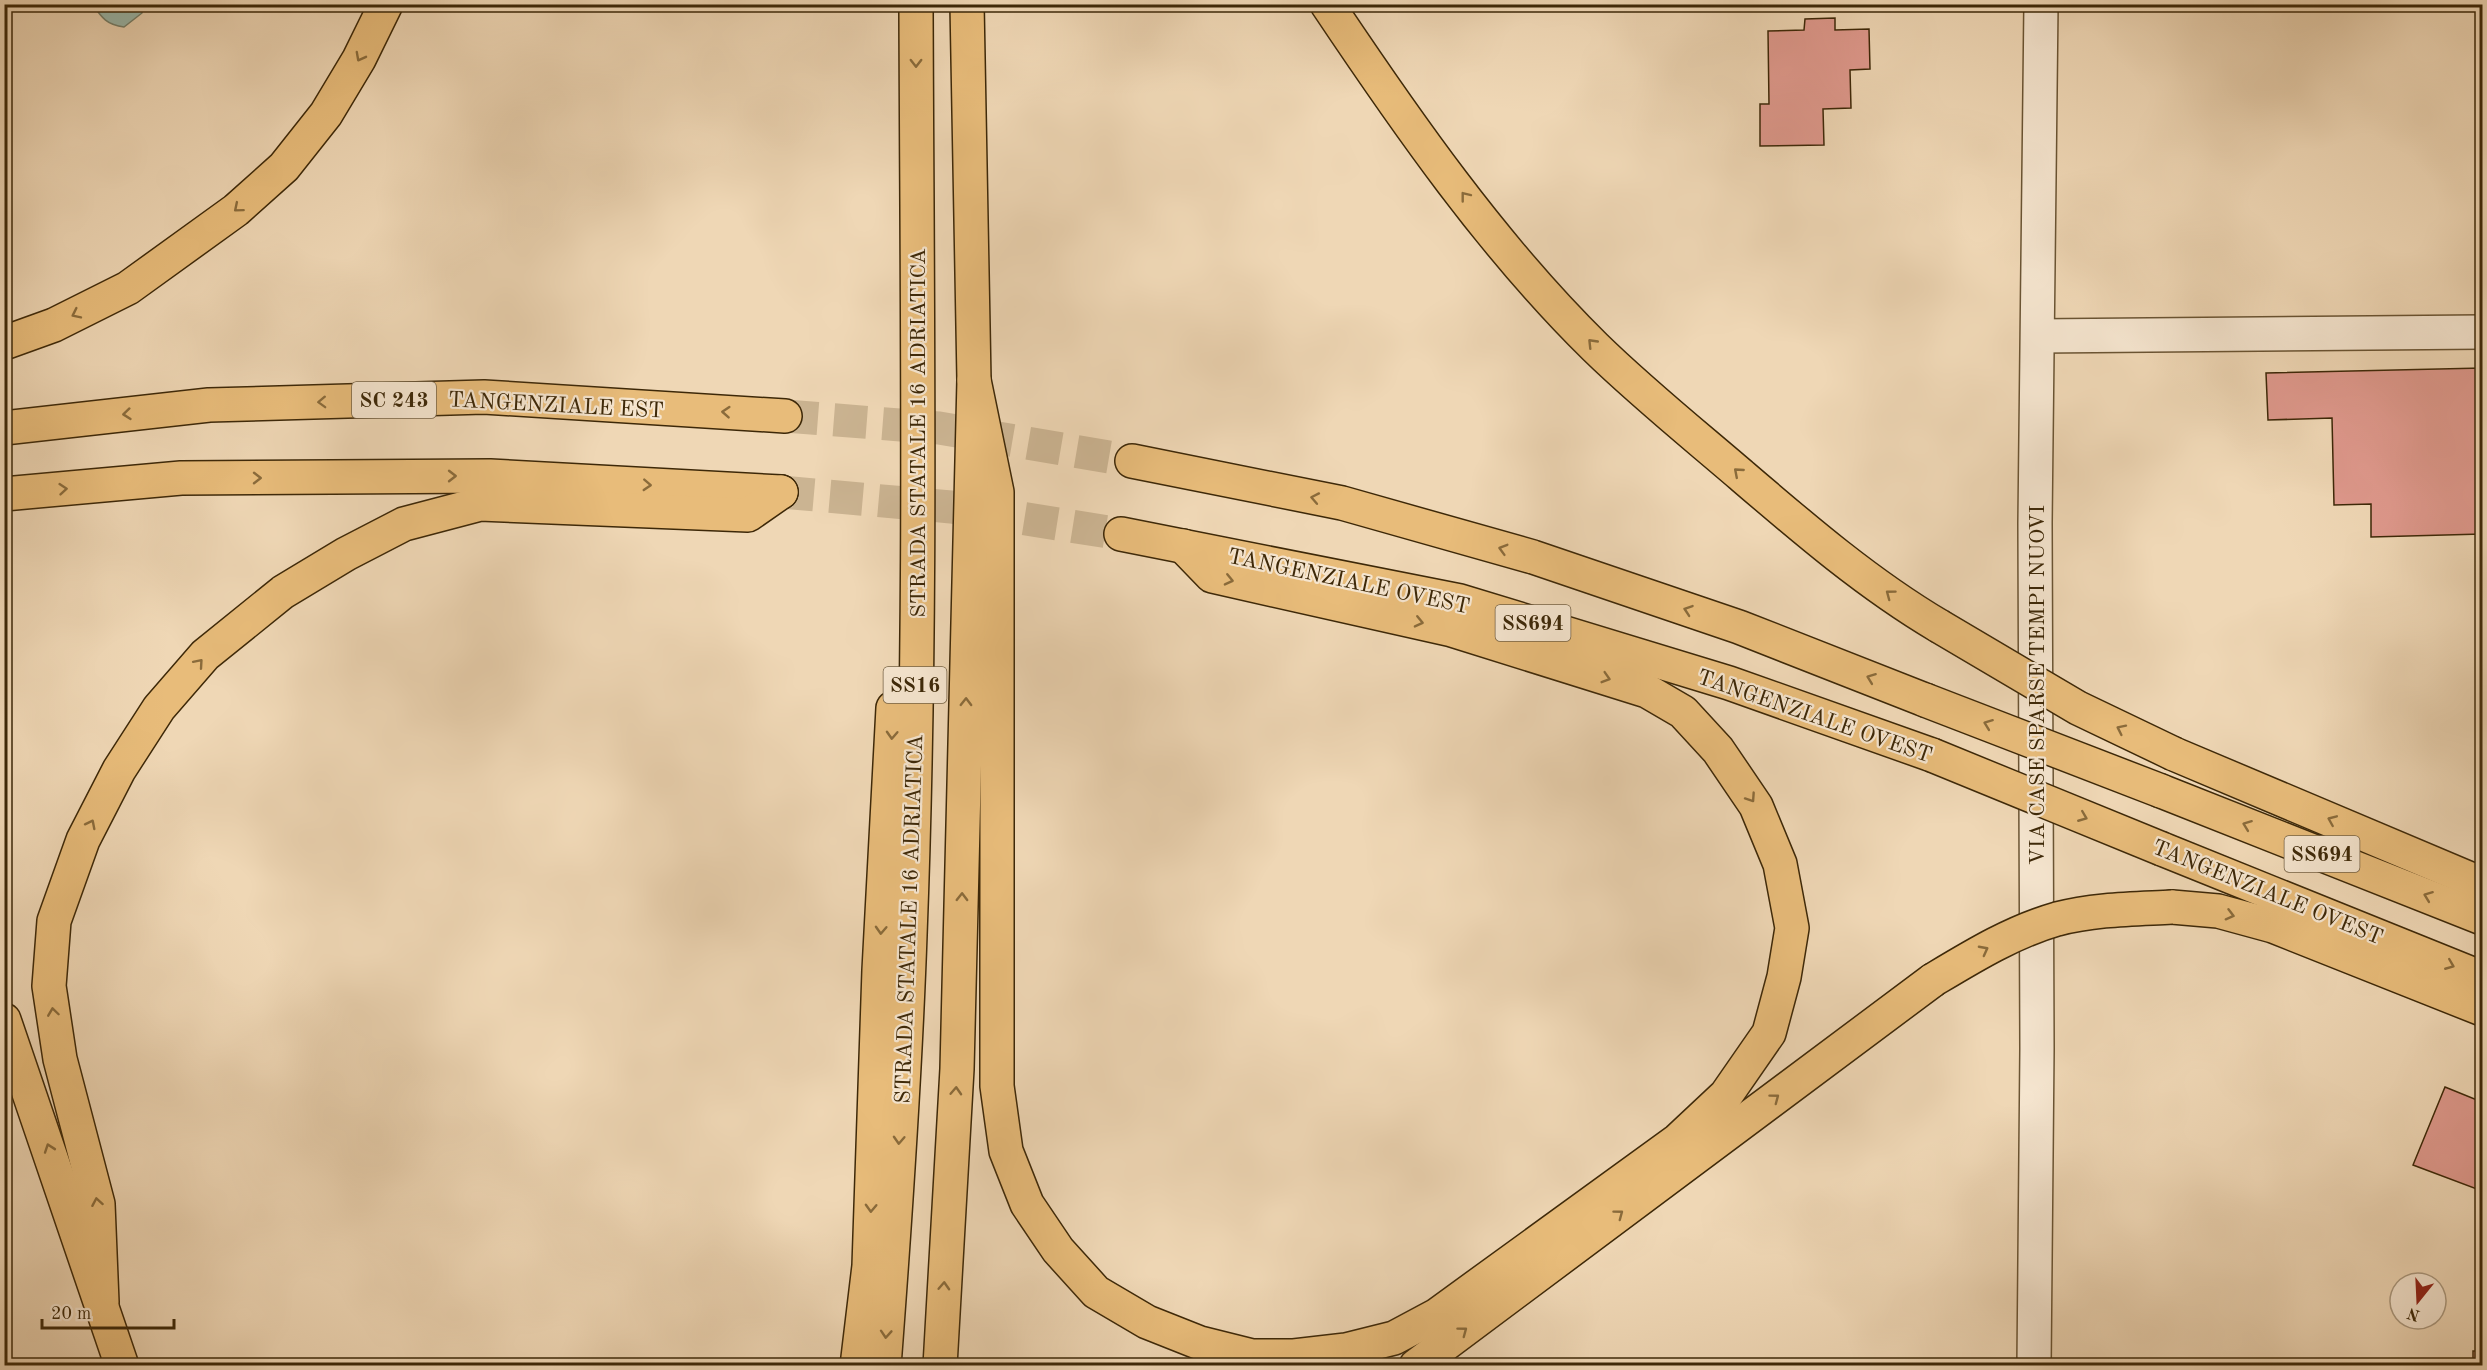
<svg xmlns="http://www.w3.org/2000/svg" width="2487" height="1370" font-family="'Old Standard TT',serif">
  <rect width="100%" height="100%" fill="#efd7b5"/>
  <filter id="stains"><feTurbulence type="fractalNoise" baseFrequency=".00333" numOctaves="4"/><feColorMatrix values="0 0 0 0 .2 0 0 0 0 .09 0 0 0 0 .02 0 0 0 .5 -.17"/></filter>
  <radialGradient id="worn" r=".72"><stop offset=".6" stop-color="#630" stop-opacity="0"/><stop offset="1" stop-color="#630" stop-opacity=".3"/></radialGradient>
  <path fill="#9abaae" stroke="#75806c" stroke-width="1.5" d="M93,5h49v8l-18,14c-17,-2 -22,-9 -31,-22z"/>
  <g fill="#df998d" stroke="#3d2808" stroke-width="1.5">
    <rect x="1616" y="4" width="20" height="4"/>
    <polygon points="1835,18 1835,30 1869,29 1870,69 1850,70 1851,108 1823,109 1824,145 1760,146 1760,104 1769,104 1768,31 1804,30 1805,19"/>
    <polygon points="2482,368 2482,534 2371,537 2371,504 2334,505 2332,418 2268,420 2266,373"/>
    <polygon points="2445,1087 2482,1102 2482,1191 2413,1165"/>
    <rect x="2473" y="1351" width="9" height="9"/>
    <polygon points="2473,1360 2482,1360 2482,1366 2346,1366 2346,1363"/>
  </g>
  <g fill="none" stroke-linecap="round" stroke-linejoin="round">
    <g stroke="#cbb492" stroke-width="33" stroke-dasharray="33 16" stroke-linecap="butt">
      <polyline points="785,416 939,428 1132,461"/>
      <polyline points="781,492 951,507 1121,534"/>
    </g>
    <defs>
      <g id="minor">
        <polyline points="2038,336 2482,332"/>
        <polyline points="2034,1366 2037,1049 2035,523 2041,4"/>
      </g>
      <polyline id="major" points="4,1020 122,1366"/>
      <g id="highway">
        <path d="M1327,4c79,118 166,243 268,343 46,45 97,86 146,128 63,54 127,109 198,151"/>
        <polyline points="4,343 54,325 128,288 236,210 284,167 326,114 359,59 386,4"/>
        <polyline points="974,380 997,492 997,1086 1006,1151 1027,1204 1058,1250 1096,1292 1147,1322 1200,1343 1252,1356 1294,1356 1346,1350 1394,1338 1437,1315 1678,1140 1726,1095 1769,1033 1784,977 1792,928 1780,864 1756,806 1718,750 1683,712 1647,691 1452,630 1212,576 1183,546"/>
        <polyline points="4,428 209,405 484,397 785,416"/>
        <polyline points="1132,461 1342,503 1533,557 1739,627 1925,700"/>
        <polyline points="4,494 181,478 490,476 781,492"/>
        <polyline points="1121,534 1460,601 1729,683 1932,755"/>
        <polyline points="2174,754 2482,884"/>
        <polyline points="2161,791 2482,918"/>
        <polyline points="2162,849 2482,978"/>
        <polyline points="2172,907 2218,911 2273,926 2482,1009"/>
        <polyline points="102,1302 98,1204 60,1059 49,986 54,921 83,840 119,770 159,708 205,655 283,592 346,554 404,524 480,504 748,515 781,492"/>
        <polyline points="857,1366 869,1266 879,970 893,708"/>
        <path d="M884,1366c11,-144 21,-287 26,-431 12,-310 7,-620 6,-931"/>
        <polyline points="940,1366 957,1069 974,380 967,4"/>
        <polyline points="1416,1366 1933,980"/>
      </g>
    </defs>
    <use href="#minor" stroke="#6a5433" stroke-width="36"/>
    <use href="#major" stroke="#3d2808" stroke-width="36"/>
    <use href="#highway" stroke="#3d2808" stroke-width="36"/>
    <use href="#minor" stroke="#f5e5cf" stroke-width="33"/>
    <use href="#major" stroke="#e8bc7a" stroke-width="33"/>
    <use href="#highway" stroke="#e8bc7a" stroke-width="33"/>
    <defs>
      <g id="highway-bridge">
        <polyline points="1939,626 2078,708 2174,754"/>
        <polyline points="1925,700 2161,791"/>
        <polyline points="1932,755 2162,849"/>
        <path d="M1933,980c40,-24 79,-48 124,-61 38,-10 77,-10 115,-12"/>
      </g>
    </defs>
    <use href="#highway-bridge" stroke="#3d2808" stroke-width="36" stroke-linecap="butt"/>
    <use href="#highway-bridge" stroke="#e8bc7a" stroke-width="33"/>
  </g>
  <defs><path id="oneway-chevron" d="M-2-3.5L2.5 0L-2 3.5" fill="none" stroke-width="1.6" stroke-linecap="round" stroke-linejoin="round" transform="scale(1.5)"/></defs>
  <g stroke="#8a6b3b">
    <use href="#oneway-chevron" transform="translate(360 57) rotate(118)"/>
    <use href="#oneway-chevron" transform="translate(916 63) rotate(90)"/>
    <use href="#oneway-chevron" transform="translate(1465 196) rotate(-128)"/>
    <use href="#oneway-chevron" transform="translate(238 208) rotate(140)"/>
    <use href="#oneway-chevron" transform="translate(76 314) rotate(154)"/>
    <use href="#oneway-chevron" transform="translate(1592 343) rotate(-134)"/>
    <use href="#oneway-chevron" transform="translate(322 402) rotate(178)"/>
    <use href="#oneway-chevron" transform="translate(726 412) rotate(-176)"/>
    <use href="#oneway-chevron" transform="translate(127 414) rotate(174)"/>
    <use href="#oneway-chevron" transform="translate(1738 472) rotate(-139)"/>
    <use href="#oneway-chevron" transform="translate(452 476)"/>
    <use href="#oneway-chevron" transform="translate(257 478)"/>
    <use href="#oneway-chevron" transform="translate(647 485) rotate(3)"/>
    <use href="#oneway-chevron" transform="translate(63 489) rotate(-5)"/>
    <use href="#oneway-chevron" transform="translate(1315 498) rotate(-169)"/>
    <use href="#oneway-chevron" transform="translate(1503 549) rotate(-164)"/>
    <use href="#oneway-chevron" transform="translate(1229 580) rotate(13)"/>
    <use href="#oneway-chevron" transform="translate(1890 594) rotate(-143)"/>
    <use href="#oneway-chevron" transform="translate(1688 610) rotate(-161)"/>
    <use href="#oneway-chevron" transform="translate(1419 622) rotate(13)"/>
    <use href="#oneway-chevron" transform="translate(199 663) rotate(-49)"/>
    <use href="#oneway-chevron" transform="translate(1606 678) rotate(17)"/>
    <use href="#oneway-chevron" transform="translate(1871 678) rotate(-159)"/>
    <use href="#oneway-chevron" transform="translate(966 702) rotate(-89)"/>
    <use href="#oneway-chevron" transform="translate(1988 724) rotate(-159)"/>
    <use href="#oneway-chevron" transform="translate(2121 729) rotate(-154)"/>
    <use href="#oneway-chevron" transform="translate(892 735) rotate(93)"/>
    <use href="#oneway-chevron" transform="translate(1751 798) rotate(56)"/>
    <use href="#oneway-chevron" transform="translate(2083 817) rotate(22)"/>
    <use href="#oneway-chevron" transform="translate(2332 820) rotate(-157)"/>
    <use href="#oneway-chevron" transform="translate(91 824) rotate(-63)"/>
    <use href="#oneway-chevron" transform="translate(2247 825) rotate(-159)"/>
    <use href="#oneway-chevron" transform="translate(2428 896) rotate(-159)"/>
    <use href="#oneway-chevron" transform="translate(962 897) rotate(-89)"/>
    <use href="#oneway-chevron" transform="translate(2230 915) rotate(15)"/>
    <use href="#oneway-chevron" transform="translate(881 930) rotate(93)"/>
    <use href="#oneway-chevron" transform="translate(1984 950) rotate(-28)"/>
    <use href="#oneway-chevron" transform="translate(2450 965) rotate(22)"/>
    <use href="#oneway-chevron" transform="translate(53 1012) rotate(-98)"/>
    <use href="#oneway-chevron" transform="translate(956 1091) rotate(-87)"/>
    <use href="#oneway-chevron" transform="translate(1775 1098) rotate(-37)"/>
    <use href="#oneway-chevron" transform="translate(899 1140) rotate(93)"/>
    <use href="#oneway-chevron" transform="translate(49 1148) rotate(-109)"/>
    <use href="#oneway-chevron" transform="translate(97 1202) rotate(-100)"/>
    <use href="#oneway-chevron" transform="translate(871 1208) rotate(92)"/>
    <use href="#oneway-chevron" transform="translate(1619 1214) rotate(-37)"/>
    <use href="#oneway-chevron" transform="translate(944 1286) rotate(-87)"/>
    <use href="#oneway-chevron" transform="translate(1463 1331) rotate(-37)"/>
    <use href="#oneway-chevron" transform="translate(886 1334) rotate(94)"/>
  </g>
  <g text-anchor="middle" stroke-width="4.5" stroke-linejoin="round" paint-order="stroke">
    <g fill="#f5e5cf" stroke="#746144" stroke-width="1.5">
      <rect x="352" y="382" width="84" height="36" rx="4.5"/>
      <rect x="1495.5" y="605" width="75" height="36" rx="4.5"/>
      <rect x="883.5" y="667" width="63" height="36" rx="4.5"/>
      <rect x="2284.5" y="836" width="75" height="36" rx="4.5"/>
    </g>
    <g font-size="21" font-weight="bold" fill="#3d2808">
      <text x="394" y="407">SC 243</text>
      <text x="1533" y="630">SS694</text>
      <text x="915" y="692">SS16</text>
      <text x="2322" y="861">SS694</text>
    </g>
    <g font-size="22" fill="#3d2808" stroke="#f5e5cf">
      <text transform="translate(556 404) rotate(3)" y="8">TANGENZIALE EST</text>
      <text transform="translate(917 433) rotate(-90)" y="8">STRADA STATALE 16 ADRIATICA</text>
      <text transform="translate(1349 580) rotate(12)" y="8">TANGENZIALE OVEST</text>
      <text transform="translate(2036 685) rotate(-90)" y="8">VIA CASE SPARSE TEMPI NUOVI</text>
      <text transform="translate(1815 715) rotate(19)" y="8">TANGENZIALE OVEST</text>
      <text transform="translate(2268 891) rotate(22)" y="8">TANGENZIALE OVEST</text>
      <text transform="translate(908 919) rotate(-88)" y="8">STRADA STATALE 16 ADRIATICA</text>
    </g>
  </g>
  <rect width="2487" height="1370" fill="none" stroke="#efd7b5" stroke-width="24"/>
  <rect x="6" y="6" width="2475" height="1358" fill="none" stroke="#3d2808" stroke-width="3"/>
  <rect x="12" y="12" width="2463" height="1346" fill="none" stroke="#3d2808" stroke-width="1.5"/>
  <g transform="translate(2418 1301) rotate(198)"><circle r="28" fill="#f5e5cf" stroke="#ab997f" stroke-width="1.5"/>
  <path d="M0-4.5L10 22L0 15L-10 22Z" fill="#8f2418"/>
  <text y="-9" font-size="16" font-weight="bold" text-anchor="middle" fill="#3d2808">N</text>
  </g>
  <path d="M42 1319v9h132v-9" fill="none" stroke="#3d2808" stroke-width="3"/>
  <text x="51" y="1319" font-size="18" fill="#3d2808" stroke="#f5e5cf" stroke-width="4.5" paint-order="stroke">20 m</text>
  <rect width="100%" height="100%" filter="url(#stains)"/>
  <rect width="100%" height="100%" fill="url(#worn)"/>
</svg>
